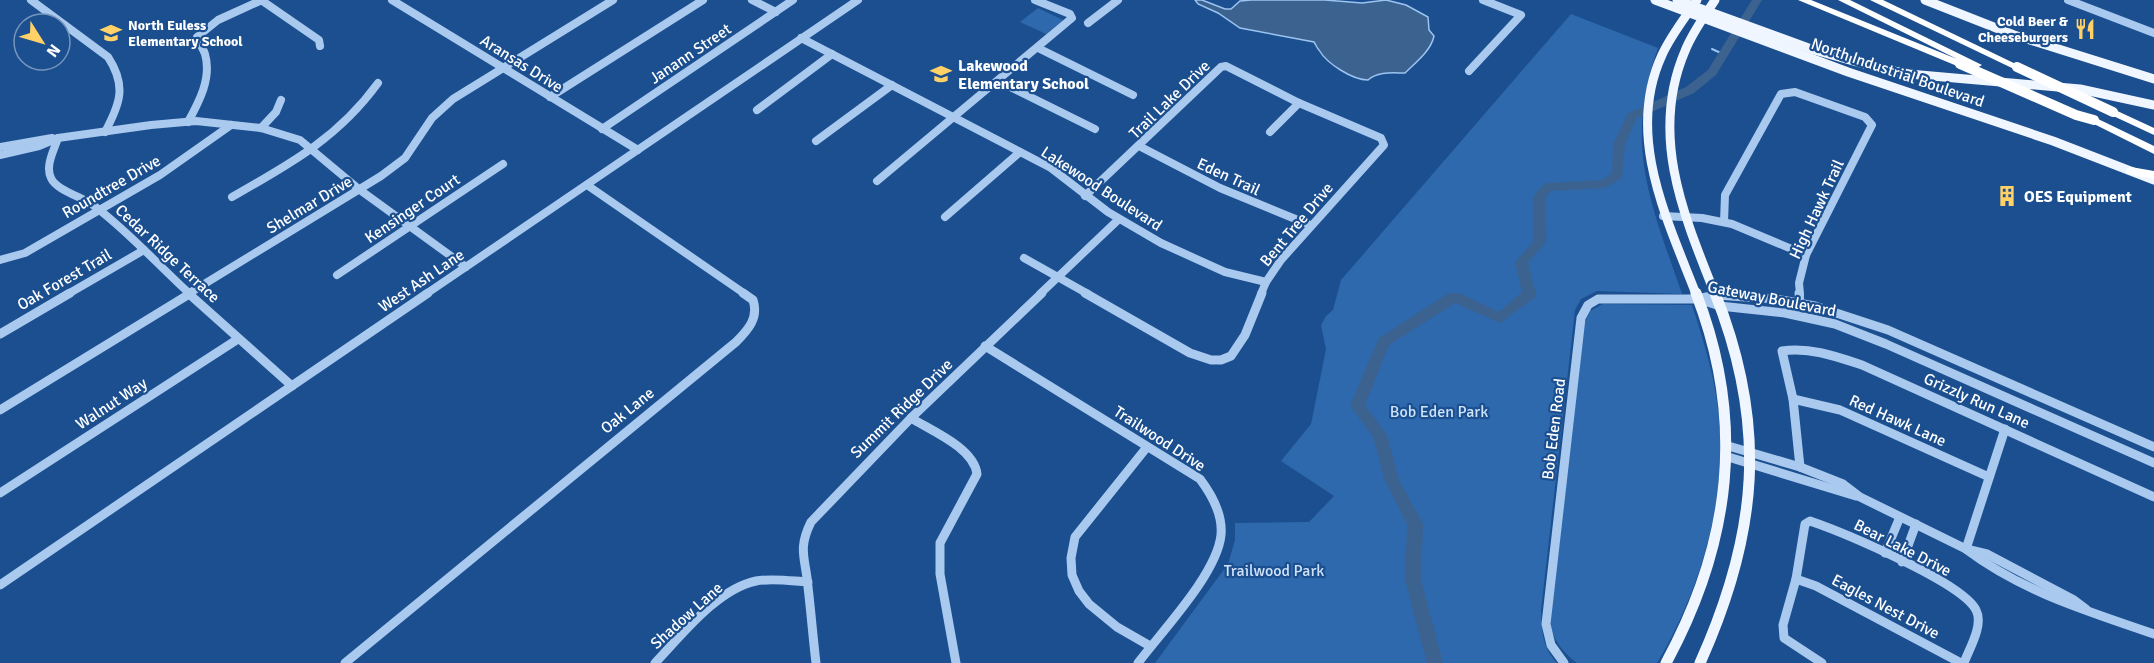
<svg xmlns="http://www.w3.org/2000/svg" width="2154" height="663" font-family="Signika,sans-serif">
  <rect width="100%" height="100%" fill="#1b4f8f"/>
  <g fill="#2e69ad">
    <polygon points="1038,8 1063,20 1046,34 1020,22"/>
    <path d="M1571,14l87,34c-35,97 -7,155 24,246l-85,-3 -16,8 -6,11 -34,300c1,22 1,37 16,53h-402l73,-99 7,-24v-17l74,-1 25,-26 -53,-35 30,-37 15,-75 -5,-24 5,-9 7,-6 8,-30z"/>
    <path d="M1603,304l89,1c12,37 23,73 27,112 8,84 -19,174 -62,246h-80c-16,-12 -26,-25 -27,-46l34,-293 6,-13z"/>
  </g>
  <path fill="#3c6290" stroke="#9cc4f0" stroke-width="1.5" d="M1195,0h7l23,9h6l9,-8 11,-1h74l37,3 24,-3 20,5 22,12 1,13 5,6c-3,15 -19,27 -29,37 -12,0 -27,-2 -37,7 -15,0 -41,-16 -49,-30 -2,-2 -3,-5 -5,-8l-74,-14 -22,-15 -20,-9z"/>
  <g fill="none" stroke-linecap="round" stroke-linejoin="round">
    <polyline stroke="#9cc4f0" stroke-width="2" points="1712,49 1723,54"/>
    <path fill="#3c6290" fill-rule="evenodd" d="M1752,0h10l-46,75 -22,18 -58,26 -11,26 -3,33 -17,10 -54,3 -6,8 1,43 -18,21 8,31 -2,4 -34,25 -45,-20 -66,42 -24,60 22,30 12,45 24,44 -2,56 22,83h-16l-22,-83 2,-56 -22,-43 -12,-44 -23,-31 27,-64 2,-4 70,-45h10l40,19 23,-20 -7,-30 19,-21 -1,-43c3,-6 8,-13 15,-15l54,-3 10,-7 1,-28 14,-31 59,-27 22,-17z"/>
    <g stroke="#a9c9ee" stroke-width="8">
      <path d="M31,0l77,57c19,29 12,47 -3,75"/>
      <polyline points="261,0 319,40 320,46"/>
      <polyline points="392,0 638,150"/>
      <polyline points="752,0 776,12"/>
      <polyline points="2068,0 2154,33"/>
      <polyline points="1088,23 1118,0"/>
      <polyline points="801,38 1051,168 1108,212 1161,243 1225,272 1266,282"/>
      <polyline points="1038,48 1133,95"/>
      <polyline points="1469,71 1521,15 1483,0"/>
      <polyline points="998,81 1095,129"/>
      <polyline points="550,97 703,0"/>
      <polyline points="757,110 832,54"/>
      <path d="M188,122c11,-20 24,-44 17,-68 -2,-6 -6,-11 -8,-17l21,-17 44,-20"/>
      <polyline points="261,128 276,112 281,100"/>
      <polyline points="602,129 793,0"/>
      <polyline points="1270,132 1299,103"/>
      <path d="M58,138c-4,12 -13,28 -7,40 5,12 31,19 42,27 35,26 65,60 97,89"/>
      <polyline points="816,141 892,85"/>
      <polyline points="1139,146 1220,188 1310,225"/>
      <polyline points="0,147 52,138"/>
      <polyline points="0,155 39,146 58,138 151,125 196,121 261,128 300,140 360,190 466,267"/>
      <polyline points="877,181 1072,18 1070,14 1035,0"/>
      <polyline points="587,185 745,294"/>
      <polyline points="1085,196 1221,67 1226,66 1299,103 1381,138 1384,145 1281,260 1266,282 1261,294"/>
      <path d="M232,197c58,-33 106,-59 146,-114"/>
      <polyline points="1663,216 1702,218 1732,224 1806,255"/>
      <polyline points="945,217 1020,152"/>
      <polyline points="1724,222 1725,195 1781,94 1795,92 1865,117 1872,125 1806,255 1799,283 1800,294"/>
      <polyline points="1024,258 1088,294"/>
      <polyline points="0,260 25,253 160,175 231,125"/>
      <polyline points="337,275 503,164"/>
      <polyline points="68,294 144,250"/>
      <polyline points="188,294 381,176 405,158 432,118 453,99 613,0"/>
      <polyline points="426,294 858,0"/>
      <polyline points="1040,294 1119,219"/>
    </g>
    <g stroke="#a9c9ee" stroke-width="9">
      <polyline points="188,293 292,386"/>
      <polyline points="1085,293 1190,353 1211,360 1221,360 1231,356 1245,335 1262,293"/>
      <polyline points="1799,293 1800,303"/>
      <polyline points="1701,300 1720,306 1785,313 1835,324 1886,344 2154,463"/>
      <polyline points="0,334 70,293"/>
      <path d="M985,346l215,133c12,16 23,35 21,56 -4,39 -59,96 -83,128"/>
      <polyline points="1793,399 1840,410 1989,477"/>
      <polyline points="0,410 191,293"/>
      <path d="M911,418c21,13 63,30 66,56l-37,69v31l16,89"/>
      <polyline points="1725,445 1800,467 1843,484 1860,497 1966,549 1987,554 2074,600 2086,609"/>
      <polyline points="1147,447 1075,537 1071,558 1072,575 1079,591 1089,604 1117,627 1150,646"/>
      <polyline points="1725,456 1856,496"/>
      <path d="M1800,467l-7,-68 -11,-48c28,-4 53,5 80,14l292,132"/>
      <polyline points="0,493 238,339"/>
      <polyline points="1966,549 2005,429"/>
      <path d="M1967,550c56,42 121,61 187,84"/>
      <polyline points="1885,553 1900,517"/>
      <polyline points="1902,562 1916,524"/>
      <polyline points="1796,579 1816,586 1961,663"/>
      <polyline points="0,585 428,293"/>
      <path d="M345,663l391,-321c12,-12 23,-24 17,-42l-10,-7"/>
      <path d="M655,663c26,-27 62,-74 101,-82 17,-3 35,0 52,1"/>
      <path d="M816,663c-3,-25 -5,-51 -8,-76 -2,-28 -11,-37 3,-65l100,-104 131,-125"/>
      <polyline points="1564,663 1551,645 1546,624 1581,318 1588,305 1598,299 1697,299 1716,295 1776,299 1815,306 1888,330 2154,447"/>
      <path d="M1822,663l-38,-25 -1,-13 13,-46 9,-55 5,-3c32,11 152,61 166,89 8,15 -7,39 -12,53"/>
    </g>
    <g stroke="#f0f6ff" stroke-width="9">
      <polyline points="1655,0 1848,72 2053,141 2154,180"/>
      <polyline points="1677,0 1814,50 1878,68 1909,74 2080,89 2154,105"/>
      <path d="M1715,0c-11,17 -23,33 -30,51 -36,84 -1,165 30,243"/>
      <polyline points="1925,0 2014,35 2154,79"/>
      <path d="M1696,294c-29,-75 -71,-159 -34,-239 9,-20 23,-37 35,-55"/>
    </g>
    <g stroke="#f0f6ff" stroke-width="11">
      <path d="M1666,663c65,-120 80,-241 30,-370"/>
      <path d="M1700,663c58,-129 68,-237 15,-370"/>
    </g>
    <g fill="#fff" fill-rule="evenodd">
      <polygon points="1798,0 1811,0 1957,59 1838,0 1850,0 1982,65 1977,68 1964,63 1963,66 1957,66"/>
      <polygon points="1870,0 1883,0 2022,67 2020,69 2014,69"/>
      <polygon points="2113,109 2154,128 2154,135 2109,114 2108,112"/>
      <polygon points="2094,117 2154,146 2154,154 2090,122 2089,120 2090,118"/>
      <polygon points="2131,167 2154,171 2154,179 2127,174 2126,171 2127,168"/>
    </g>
    <g stroke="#fff" stroke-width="10">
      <polyline points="1960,64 2076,115 2094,120"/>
      <polyline points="2017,67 2113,112"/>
    </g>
  </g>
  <defs>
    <symbol id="restaurant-bare" viewBox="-9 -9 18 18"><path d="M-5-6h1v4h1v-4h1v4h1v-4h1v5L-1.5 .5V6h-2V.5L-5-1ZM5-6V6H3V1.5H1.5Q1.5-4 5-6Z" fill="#ffd166" stroke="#1b4f8f" stroke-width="2.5" paint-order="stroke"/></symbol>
    <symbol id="school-bare" viewBox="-9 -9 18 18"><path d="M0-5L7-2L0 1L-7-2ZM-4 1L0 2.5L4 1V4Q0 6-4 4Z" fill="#ffd166" stroke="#1b4f8f" stroke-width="2.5" paint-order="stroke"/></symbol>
    <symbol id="building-bare" viewBox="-9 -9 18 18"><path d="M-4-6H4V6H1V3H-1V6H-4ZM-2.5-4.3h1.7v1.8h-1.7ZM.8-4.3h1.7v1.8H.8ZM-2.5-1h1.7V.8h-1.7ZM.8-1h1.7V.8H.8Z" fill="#ffd166" stroke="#1b4f8f" stroke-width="2.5" paint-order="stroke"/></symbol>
  </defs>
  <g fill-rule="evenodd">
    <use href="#restaurant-bare" x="2070" y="14" width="30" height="30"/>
    <use href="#school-bare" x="96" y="18" width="30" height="30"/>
    <use href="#school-bare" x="926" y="59" width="30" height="30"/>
    <use href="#building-bare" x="1992" y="181" width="30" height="30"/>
  </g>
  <g text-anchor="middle" stroke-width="4.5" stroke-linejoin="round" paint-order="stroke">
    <g font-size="14" font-weight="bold" fill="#fff" stroke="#1b4f8f" text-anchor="end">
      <text x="2068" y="26">Cold Beer &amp;<tspan x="2068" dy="16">Cheeseburgers</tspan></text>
      <text x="128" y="30" text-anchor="start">North Euless<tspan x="128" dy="16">Elementary School</tspan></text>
    </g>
    <g font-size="16" fill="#fff" stroke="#1b4f8f">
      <text transform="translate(690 53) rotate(-34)" y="6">Janann Street</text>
      <text transform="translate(522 63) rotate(32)" y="6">Aransas Drive</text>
      <text transform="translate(1898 72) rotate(19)" y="6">North Industrial Boulevard</text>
      <text transform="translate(1169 99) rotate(-44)" y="6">Trail Lake Drive</text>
      <text transform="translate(1229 176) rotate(25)" y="6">Eden Trail</text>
      <text transform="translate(111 186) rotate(-30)" y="6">Roundtree Drive</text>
      <text transform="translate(1102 188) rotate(33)" y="6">Lakewood Boulevard</text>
      <text transform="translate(309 204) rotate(-31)" y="6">Shelmar Drive</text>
      <text transform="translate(412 208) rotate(-34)" y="6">Kensinger Court</text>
      <text transform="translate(1816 209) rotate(-65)" y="6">High Hawk Trail</text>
      <text transform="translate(1296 224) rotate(-50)" y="6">Bent Tree Drive</text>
      <text transform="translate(168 253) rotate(43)" y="6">Cedar Ridge Terrace</text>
      <text transform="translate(64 279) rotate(-30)" y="6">Oak Forest Trail</text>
      <text transform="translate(421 280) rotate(-34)" y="6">West Ash Lane</text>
      <text transform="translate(1772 298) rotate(11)" y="6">Gateway Boulevard</text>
      <text transform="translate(1977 400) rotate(24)" y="6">Grizzly Run Lane</text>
      <text transform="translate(111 403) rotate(-33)" y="6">Walnut Way</text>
      <text transform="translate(901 408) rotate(-44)" y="6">Summit Ridge Drive</text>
      <text transform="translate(627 410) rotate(-39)" y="6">Oak Lane</text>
      <text transform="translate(1898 420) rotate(24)" y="6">Red Hawk Lane</text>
      <text transform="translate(1553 429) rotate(-83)" y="6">Bob Eden Road</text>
      <text transform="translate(1160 438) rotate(33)" y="6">Trailwood Drive</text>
      <text transform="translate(1903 547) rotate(27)" y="6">Bear Lake Drive</text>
      <text transform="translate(1886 606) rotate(28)" y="6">Eagles Nest Drive</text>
      <text transform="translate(686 615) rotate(-42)" y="6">Shadow Lane</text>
    </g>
    <g font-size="16" font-weight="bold" fill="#fff" stroke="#1b4f8f" text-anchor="start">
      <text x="958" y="71">Lakewood<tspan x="958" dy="18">Elementary School</tspan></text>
      <text x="2024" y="202">OES Equipment</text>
    </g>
    <g font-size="16" fill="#cfe3fa" stroke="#1b4f8f">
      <text x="1439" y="417">Bob Eden Park</text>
      <text x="1274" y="576">Trailwood Park</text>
    </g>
  </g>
  <g transform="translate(42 42) rotate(127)"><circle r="28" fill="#1b4f8f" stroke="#7695bc" stroke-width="1.5"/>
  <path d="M0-4.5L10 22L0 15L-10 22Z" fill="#ffd166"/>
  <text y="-9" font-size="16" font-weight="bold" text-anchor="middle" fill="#ffffff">N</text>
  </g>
</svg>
